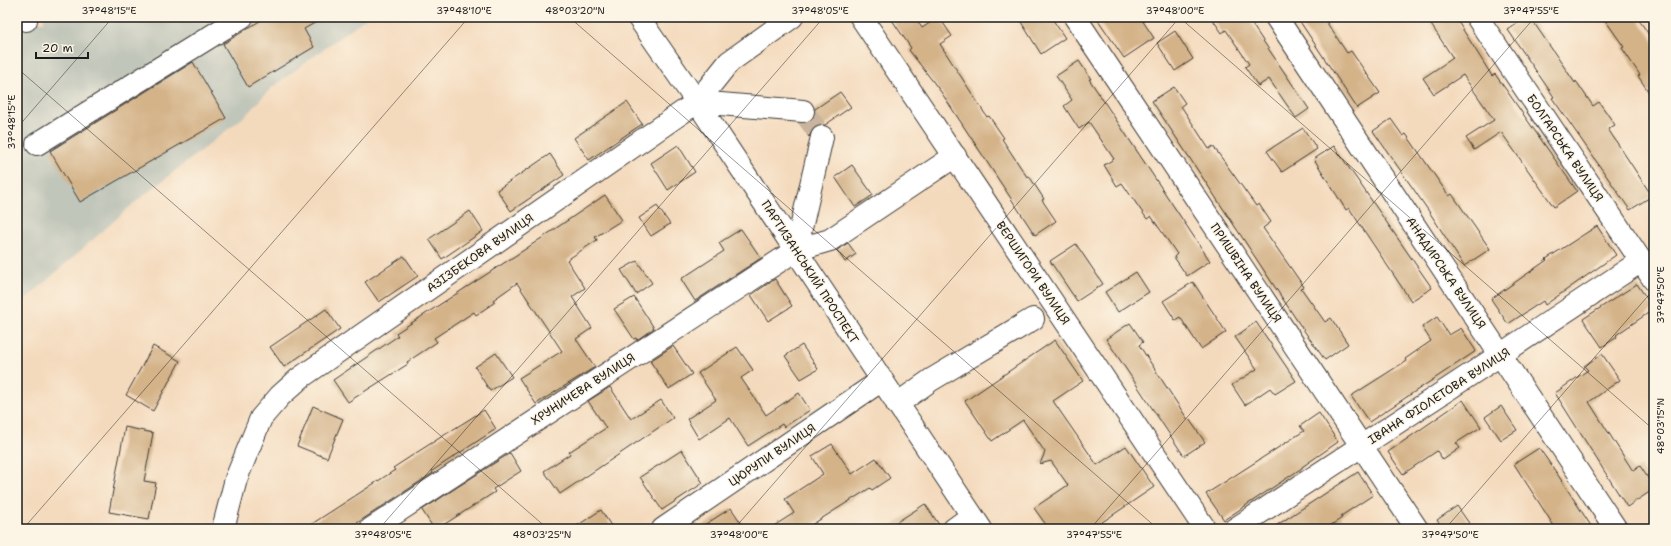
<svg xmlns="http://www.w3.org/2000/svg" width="1671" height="546" font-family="'Shantell Sans',sans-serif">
  <rect width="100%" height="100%" fill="#fcf5e5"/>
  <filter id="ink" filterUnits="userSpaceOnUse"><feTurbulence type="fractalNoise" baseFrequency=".025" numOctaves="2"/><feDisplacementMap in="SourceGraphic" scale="8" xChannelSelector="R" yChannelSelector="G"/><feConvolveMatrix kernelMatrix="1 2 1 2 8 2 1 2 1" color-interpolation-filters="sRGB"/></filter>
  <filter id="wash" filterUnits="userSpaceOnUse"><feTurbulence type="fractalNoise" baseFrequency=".012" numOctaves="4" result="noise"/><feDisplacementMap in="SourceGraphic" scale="16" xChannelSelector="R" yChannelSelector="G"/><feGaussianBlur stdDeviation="0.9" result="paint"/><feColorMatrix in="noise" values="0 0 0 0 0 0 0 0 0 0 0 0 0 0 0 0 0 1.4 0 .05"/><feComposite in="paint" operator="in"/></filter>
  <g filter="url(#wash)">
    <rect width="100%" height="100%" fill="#f4dabd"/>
    <polygon fill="#c1c6ba" points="44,17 367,17 271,88 245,116 133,204 19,305 17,304 17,21 44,22"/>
    <g id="blocks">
      <g fill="#d4b389">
        <polygon points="266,17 325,17 304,29 314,47 248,87 223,44"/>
        <polygon points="890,17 915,17 922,28 939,17 952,36 940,44 987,117 989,116 1004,138 1002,139 1027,177 1029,176 1044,199 1042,200 1056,221 1035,235 941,92 909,50 911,48"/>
        <polygon points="1018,17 1051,17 1065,38 1041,54"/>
        <polygon points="1096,17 1140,17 1154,38 1124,58"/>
        <polygon points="1211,17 1247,17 1309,109 1296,118 1269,79 1258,86 1245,67 1249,64 1226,30 1222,33"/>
        <polygon points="1297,17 1323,17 1347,53 1351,51 1380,93 1357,108"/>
        <polygon points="1426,17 1455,17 1492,76 1495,74 1577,191 1554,207 1501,132 1474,150 1466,138 1494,120 1463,75 1434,94 1423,78 1453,58"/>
        <polygon points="1527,17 1530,17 1575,83 1576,81 1593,106 1599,102 1615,125 1608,129 1652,196 1630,210 1567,119 1552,98 1554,97 1508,30"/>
        <polygon points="1603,17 1637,17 1654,42 1654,100 1638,76 1640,75 1622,48 1624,47"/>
        <polygon points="1175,31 1193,59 1175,71 1157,43"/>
        <polygon points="1079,61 1091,79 1089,79 1210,261 1187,276 1174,257 1177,254 1151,216 1147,219 1122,183 1117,186 1104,165 1114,159 1089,122 1079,129 1064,106 1072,100 1056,76"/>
        <polygon points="193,62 226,118 80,202 50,151"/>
        <polygon points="1174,87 1185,103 1181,106 1209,149 1213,146 1256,206 1259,204 1271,222 1263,228 1304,287 1301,288 1325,322 1331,318 1348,344 1325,360 1300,325 1152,101"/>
        <polygon points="840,92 851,107 825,125 819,125 813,128 809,137 800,123 809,122 813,118 815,109"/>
        <polygon points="627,102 642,124 589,160 574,138"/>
        <polygon points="1391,119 1403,136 1406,134 1449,196 1452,194 1490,249 1464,266 1428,210 1373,131"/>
        <polygon points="1303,128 1317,149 1282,172 1267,151"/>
        <polygon points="678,145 695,172 668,190 651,163"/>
        <polygon points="1334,146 1432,288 1411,301 1349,208 1346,210 1314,159"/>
        <polygon points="550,154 564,175 511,211 497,190"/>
        <polygon points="852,165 873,195 855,207 835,177"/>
        <polygon points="605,195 622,220 595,237 597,240 567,260 585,288 572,297 592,328 576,339 595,367 536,404 519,378 562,351 517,283 493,300 495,302 476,315 474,312 434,338 437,342 407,362 408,364 348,402 333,380 398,336 396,333 524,250"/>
        <polygon points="657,206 670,224 651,236 639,218"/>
        <polygon points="470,211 483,231 442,259 429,239"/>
        <polygon points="1597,226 1616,255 1545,305 1543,301 1508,324 1491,299 1547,260 1546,259"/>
        <polygon points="741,229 761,258 695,301 681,279 724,251 719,243"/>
        <polygon points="848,243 856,254 845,262 837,250"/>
        <polygon points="1076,244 1103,284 1077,301 1050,261"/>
        <polygon points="404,256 418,276 379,302 365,282"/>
        <polygon points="637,261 652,283 636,294 621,270"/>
        <polygon points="1136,272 1149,292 1118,312 1105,292"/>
        <polygon points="775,279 792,306 768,321 751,295"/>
        <polygon points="1193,282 1226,332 1201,349 1180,317 1175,320 1163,301"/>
        <polygon points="1637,284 1654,309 1616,335 1617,337 1602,347 1583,319"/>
        <polygon points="634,297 654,328 637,340 636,338 634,339 614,309"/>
        <polygon points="326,309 340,329 284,367 270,347"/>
        <polygon points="1437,317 1449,335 1461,328 1476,351 1369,422 1351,396 1406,361 1405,359 1431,341 1422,327"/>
        <polygon points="1256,322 1296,381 1275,394 1270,388 1245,405 1232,385 1257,369 1235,337"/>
        <polygon points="1130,323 1143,342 1139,345 1188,420 1189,419 1205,442 1184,456 1106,339"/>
        <polygon points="1055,340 1083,381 1053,401 1097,465 1126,446 1154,487 1092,529 1049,529 1034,508 1068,485 1051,461 1040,464 1045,452 1023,420 992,441 965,401"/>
        <polygon points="802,345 818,369 801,379 785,356"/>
        <polygon points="153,346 180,361 153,411 126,395"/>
        <polygon points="673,346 692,374 669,389 650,361"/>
        <polygon points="737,347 753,370 741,378 766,415 799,393 810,410 784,427 782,424 748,446 730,418 699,439 687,419 716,400 698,373"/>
        <polygon points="496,353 512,377 490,391 475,367"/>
        <polygon points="1602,354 1620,380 1589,402 1633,471 1640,466 1654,487 1654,489 1627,507 1555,393 1588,370 1584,366"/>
        <polygon points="610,387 631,419 661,400 673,418 560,494 544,471 570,454 569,452 606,428 588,401"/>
        <polygon points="1463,400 1481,427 1456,443 1460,448 1443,460 1437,451 1403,474 1388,452"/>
        <polygon points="313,406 343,419 327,458 297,446"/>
        <polygon points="1501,406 1517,430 1501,440 1485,417"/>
        <polygon points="484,410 496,429 432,471 433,473 348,529 304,529 395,470 393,468 419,451"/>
        <polygon points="1319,413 1338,442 1302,467 1302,468 1224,520 1206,494 1304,431 1300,426"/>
        <polygon points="125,427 153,433 144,481 156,483 149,519 109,512"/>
        <polygon points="832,444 852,474 876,458 890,478 872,490 870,488 805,529 769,529 794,513 785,499 823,474 812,456"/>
        <polygon points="1539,448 1556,472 1593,529 1556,529 1514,464"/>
        <polygon points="682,450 703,483 662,510 640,477"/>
        <polygon points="510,453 521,471 493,489 495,492 437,529 434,529 422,510"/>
        <polygon points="1358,472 1373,495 1341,516 1342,518 1325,529 1271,529"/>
        <polygon points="925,504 942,529 886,529"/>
        <polygon points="1457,506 1473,529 1443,529 1437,520"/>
        <polygon points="731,508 745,529 698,529"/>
        <polygon points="601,510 613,529 572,529"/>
      </g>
    </g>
  </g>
  <g filter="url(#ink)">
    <use href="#blocks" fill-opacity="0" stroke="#3c3834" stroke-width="1"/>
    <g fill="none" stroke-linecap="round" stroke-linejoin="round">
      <polyline stroke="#c9b49d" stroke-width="22" stroke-dasharray="22 11" stroke-linecap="butt" points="803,111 822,137"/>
      <defs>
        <g id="minor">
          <polyline points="638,17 697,102 981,529"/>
          <polyline points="861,17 1205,529"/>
          <polyline points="1075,17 1417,529"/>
          <polyline points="1276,17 1616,529"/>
          <polyline points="1477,17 1654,280"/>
          <polyline points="26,20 26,17"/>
          <polyline points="697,102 803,111"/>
          <polyline points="37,144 242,17"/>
          <polyline points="796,250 822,137"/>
          <polyline points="897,404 931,380 1033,319"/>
          <polyline points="223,529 236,479 261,418 280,396 300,378 697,102 729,62 792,17"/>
          <polyline points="371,529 796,250 830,240 955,156"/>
          <polyline points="663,529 882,380"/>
          <polyline points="954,529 972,516"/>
          <polyline points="1235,529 1500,355 1641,261"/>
        </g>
      </defs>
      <use href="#minor" stroke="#3c3834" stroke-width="24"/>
      <use href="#minor" stroke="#fff" stroke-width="22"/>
    </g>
  </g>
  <path fill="none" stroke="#1c1c1c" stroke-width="1" stroke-opacity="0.45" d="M569,17l589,512M1179,17l475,413M17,68l531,461M17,128l96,-111M23,529l446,-512M379,529l445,-512M734,529l446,-512M1090,529l445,-512M1445,529l209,-240"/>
  <g text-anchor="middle" stroke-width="3" stroke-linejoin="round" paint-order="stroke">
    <g font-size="12" fill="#1c1c1c" stroke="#fcf5e5">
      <text transform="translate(1565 148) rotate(56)" y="4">БОЛГАРСЬКА ВУЛИЦЯ</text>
      <text transform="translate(480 253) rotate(-35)" y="4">АЗІЗБЕКОВА ВУЛИЦЯ</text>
      <text transform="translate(810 272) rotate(57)" y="4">ПАРТИЗАНСЬКИЙ ПРОСПЕКТ</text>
      <text transform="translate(1033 273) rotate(56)" y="4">ВЕРШИГОРИ ВУЛИЦЯ</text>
      <text transform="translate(1246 273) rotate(56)" y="4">ПРИШВІНА ВУЛИЦЯ</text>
      <text transform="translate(1446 273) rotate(56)" y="4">АНАДИРСЬКА ВУЛИЦЯ</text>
      <text transform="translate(583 389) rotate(-33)" y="4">ХРУНИЧЕВА ВУЛИЦЯ</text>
      <text transform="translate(1439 396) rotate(-33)" y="4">ІВАНА ФІОЛЕТОВА ВУЛИЦЯ</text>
      <text transform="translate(772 455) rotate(-34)" y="4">ЦЮРУПИ ВУЛИЦЯ</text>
    </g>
  </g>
  <rect width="1671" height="546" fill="none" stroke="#fcf5e5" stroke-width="44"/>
  <path d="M36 52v6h52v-6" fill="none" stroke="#1c1c1c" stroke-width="2"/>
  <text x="42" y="52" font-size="12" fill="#1c1c1c" stroke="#fcf5e5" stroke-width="3" paint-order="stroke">20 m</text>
  <rect x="22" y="22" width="1627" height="502" fill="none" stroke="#1c1c1c" stroke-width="1.5"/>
  <g font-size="10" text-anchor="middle" fill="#1c1c1c">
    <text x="109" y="14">37°48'15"E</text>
    <text x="464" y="14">37°48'10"E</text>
    <text x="575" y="14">48°03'20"N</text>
    <text x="820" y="14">37°48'05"E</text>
    <text x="1175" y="14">37°48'00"E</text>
    <text x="1531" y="14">37°47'55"E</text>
    <text transform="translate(11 122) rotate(-90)" y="4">37°48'15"E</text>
    <text transform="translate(1660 295) rotate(-90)" y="4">37°47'50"E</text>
    <text transform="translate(1660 426) rotate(-90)" y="4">48°03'15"N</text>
    <text x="383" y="538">37°48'05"E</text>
    <text x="542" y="538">48°03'25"N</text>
    <text x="739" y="538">37°48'00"E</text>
    <text x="1094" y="538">37°47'55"E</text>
    <text x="1450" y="538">37°47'50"E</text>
  </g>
</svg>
